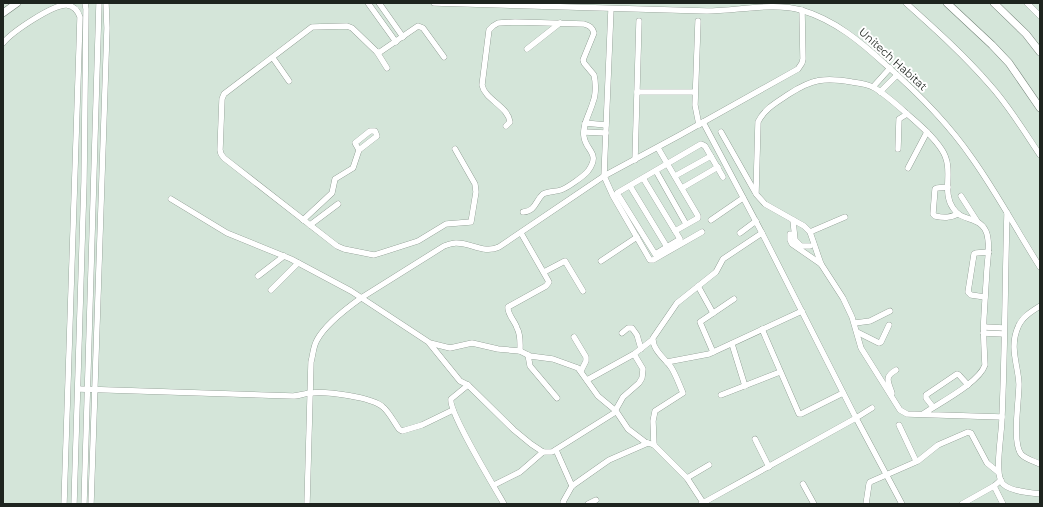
<svg xmlns="http://www.w3.org/2000/svg" width="1043" height="507" font-family="Montserrat,sans-serif">
  <rect width="100%" height="100%" fill="#d4e5d9"/>
  <g fill="none" stroke-linecap="round" stroke-linejoin="round">
    <defs>
      <g id="minor">
        <polyline points="368,3 396,42"/>
        <polyline points="379,3 403,37"/>
        <path d="M434,3c91,3 182,6 273,8 30,0 66,-9 94,-1 34,10 60,32 85,55 32,28 62,58 86,93 25,35 45,73 68,109"/>
        <path d="M906,3c29,26 58,52 84,82 19,21 34,46 50,70"/>
        <polyline points="1027,3 1040,16"/>
        <polyline points="611,9 604,176 613,196 650,260 653,260 702,232"/>
        <polyline points="698,21 695,105 699,125"/>
        <path d="M3,43c9,-11 50,-39 64,-38 7,1 11,6 13,12l-1,32 -15,455"/>
        <polyline points="527,49 560,23"/>
        <polyline points="377,52 387,68"/>
        <polyline points="444,57 423,28 418,26 380,52 377,52 352,28 347,26 312,27 224,94 222,99 220,150 221,154 224,158 337,246 344,249 374,255 418,241 446,224 471,222 476,192 475,184 455,149"/>
        <polyline points="273,58 289,81"/>
        <polyline points="873,87 890,68"/>
        <polyline points="637,92 695,92"/>
        <polyline points="880,92 897,75"/>
        <polyline points="585,123 606,125"/>
        <path d="M506,126l4,-4c-2,-16 -25,-22 -28,-37l7,-55 4,-4 5,-3 17,-1 69,2c6,2 8,3 10,9l-11,27 1,3 10,12c2,8 2,20 -1,27 -3,11 -11,23 -9,35 2,14 17,16 4,34 -4,5 -21,17 -27,19 -6,2 -13,1 -18,4 -8,7 -7,17 -20,18"/>
        <polyline points="584,132 606,133"/>
        <polyline points="721,132 755,192"/>
        <polyline points="658,148 698,216 698,218 675,231"/>
        <polyline points="898,149 899,119 907,114"/>
        <polyline points="635,160 639,21"/>
        <polyline points="908,168 927,132"/>
        <polyline points="656,171 686,224"/>
        <polyline points="675,176 711,156"/>
        <polyline points="643,178 680,239 655,254 617,193 701,144 705,146 723,177"/>
        <polyline points="630,186 667,247"/>
        <path d="M948,187l-11,1 -2,1 -2,25 2,2c9,2 15,2 23,-2"/>
        <polyline points="682,188 718,167"/>
        <polyline points="961,196 977,221"/>
        <polyline points="171,199 227,233 291,259 351,291 430,343 450,348 472,343 498,349 520,351 530,356 553,359 578,368 598,396 616,411 628,429 645,442 654,445 687,478 704,504"/>
        <path d="M1007,213c-2,68 -2,136 -5,204 0,16 -7,51 -1,64 4,10 29,12 39,13"/>
        <polyline points="303,220 332,193 335,179 353,168 359,150 377,136 375,131 370,131 355,143 359,150"/>
        <polyline points="711,220 743,198"/>
        <polyline points="793,220 795,240 801,246 810,246"/>
        <polyline points="310,225 338,204"/>
        <polyline points="810,232 845,217"/>
        <polyline points="740,233 756,221"/>
        <polyline points="790,234 790,240 792,244 821,264"/>
        <polyline points="601,261 637,237"/>
        <polyline points="544,272 565,261 583,291"/>
        <polyline points="258,276 284,256"/>
        <polyline points="698,286 713,313"/>
        <polyline points="271,290 298,263"/>
        <polyline points="985,297 971,295 968,292 974,254 976,253 989,252"/>
        <path d="M1040,306c-8,5 -18,11 -22,21 -9,21 0,37 1,57 0,15 -7,59 2,70 4,5 13,7 19,10"/>
        <polyline points="855,323 870,321 890,311"/>
        <polyline points="984,327 1004,328"/>
        <polyline points="762,329 799,414 801,414 843,393"/>
        <polyline points="857,332 879,343 881,342 889,325"/>
        <polyline points="622,333 628,328 632,328 637,335 641,349"/>
        <polyline points="983,333 1004,334"/>
        <polyline points="574,337 586,357 586,361 581,371"/>
        <polyline points="430,344 460,381 468,385 514,430 531,444 543,452 552,452 614,413 623,397 639,383 642,378 643,369 634,354"/>
        <polyline points="732,344 745,386"/>
        <path d="M520,351c0,-8 1,-16 -3,-23 -2,-7 -10,-14 -9,-21l38,-21 3,-4 -28,-49"/>
        <polyline points="713,352 700,322 734,299"/>
        <polyline points="528,355 530,366 557,398"/>
        <polyline points="667,362 709,354 802,311"/>
        <polyline points="587,380 634,354 652,340"/>
        <path d="M468,385l-17,14c-3,12 44,89 53,105"/>
        <path d="M78,389l215,7c6,0 12,-3 18,-3 15,-2 61,4 72,14 6,5 11,15 16,22l3,2 20,-6 31,-15"/>
        <path d="M892,393c-4,-12 -8,-16 4,-23"/>
        <polyline points="721,395 780,372"/>
        <polyline points="933,407 926,398 926,395 957,374 959,375 968,385"/>
        <polyline points="872,408 856,418 902,504"/>
        <path d="M923,414c16,-11 56,-31 62,-49 -1,-16 -2,-33 -1,-49 1,-16 2,-32 3,-48 1,-11 3,-23 0,-34 -6,-19 -25,-11 -34,-26 -12,-17 2,-38 -11,-58 -9,-14 -23,-26 -36,-37 -10,-9 -21,-19 -33,-26 -6,-3 -14,-4 -21,-5 -27,-5 -40,-3 -63,12 -12,8 -25,15 -31,28l-2,72 9,10 39,22 6,6 11,32 22,34 9,19 9,31 39,62 7,4 95,3"/>
        <polyline points="899,425 916,461"/>
        <polyline points="755,439 769,467"/>
        <path d="M654,445l-1,-24 2,-10 28,-18c-4,-9 -7,-18 -12,-26 -6,-8 -19,-18 -18,-29l24,-35 39,-31 7,-13 39,-26"/>
        <polyline points="556,450 572,486"/>
        <polyline points="687,478 709,465"/>
        <polyline points="803,484 814,504"/>
        <polyline points="494,485 520,472 543,452"/>
        <polyline points="994,486 1003,504"/>
        <polyline points="74,504 84,182 86,9 85,3"/>
        <polyline points="84,504 99,3"/>
        <polyline points="91,504 107,28 106,3"/>
        <path d="M307,504l4,-142c2,-7 2,-15 6,-22 8,-15 30,-32 44,-42l83,-52c3,-1 8,-3 12,-3 16,0 28,11 43,4l105,-71 76,-41 118,-66 4,-6 1,-4 -1,-49"/>
        <polyline points="564,504 563,502 572,486 599,467 609,460 648,443"/>
        <polyline points="588,504 596,500"/>
        <polyline points="701,504 856,418 762,233 703,122"/>
        <polyline points="866,504 869,484 870,482 918,461 938,445 968,432 971,433 987,463 998,472"/>
        <polyline points="962,504 994,486 1001,480"/>
      </g>
      <g id="major">
        <polyline points="947,3 992,45 1009,63 1040,108"/>
        <polyline points="994,3 1026,34 1040,52"/>
        <polyline points="3,13 17,3"/>
      </g>
    </defs>
    <use href="#minor" stroke="#758479" stroke-width="6"/>
    <use href="#major" stroke="#758479" stroke-width="8"/>
    <use href="#minor" stroke="#fff" stroke-width="5.5"/>
    <use href="#major" stroke="#fff" stroke-width="7"/>
  </g>
  <g text-anchor="middle" stroke-width="4" stroke-linejoin="round" paint-order="stroke">
    <g font-size="11" fill="#1e241f" stroke="#fff">
      <text transform="translate(893 59) rotate(42)" y="4">Unitech Habitat</text>
    </g>
  </g>
  <rect width="1043" height="507" fill="none" stroke="#1e241f" stroke-width="8"/>
</svg>
